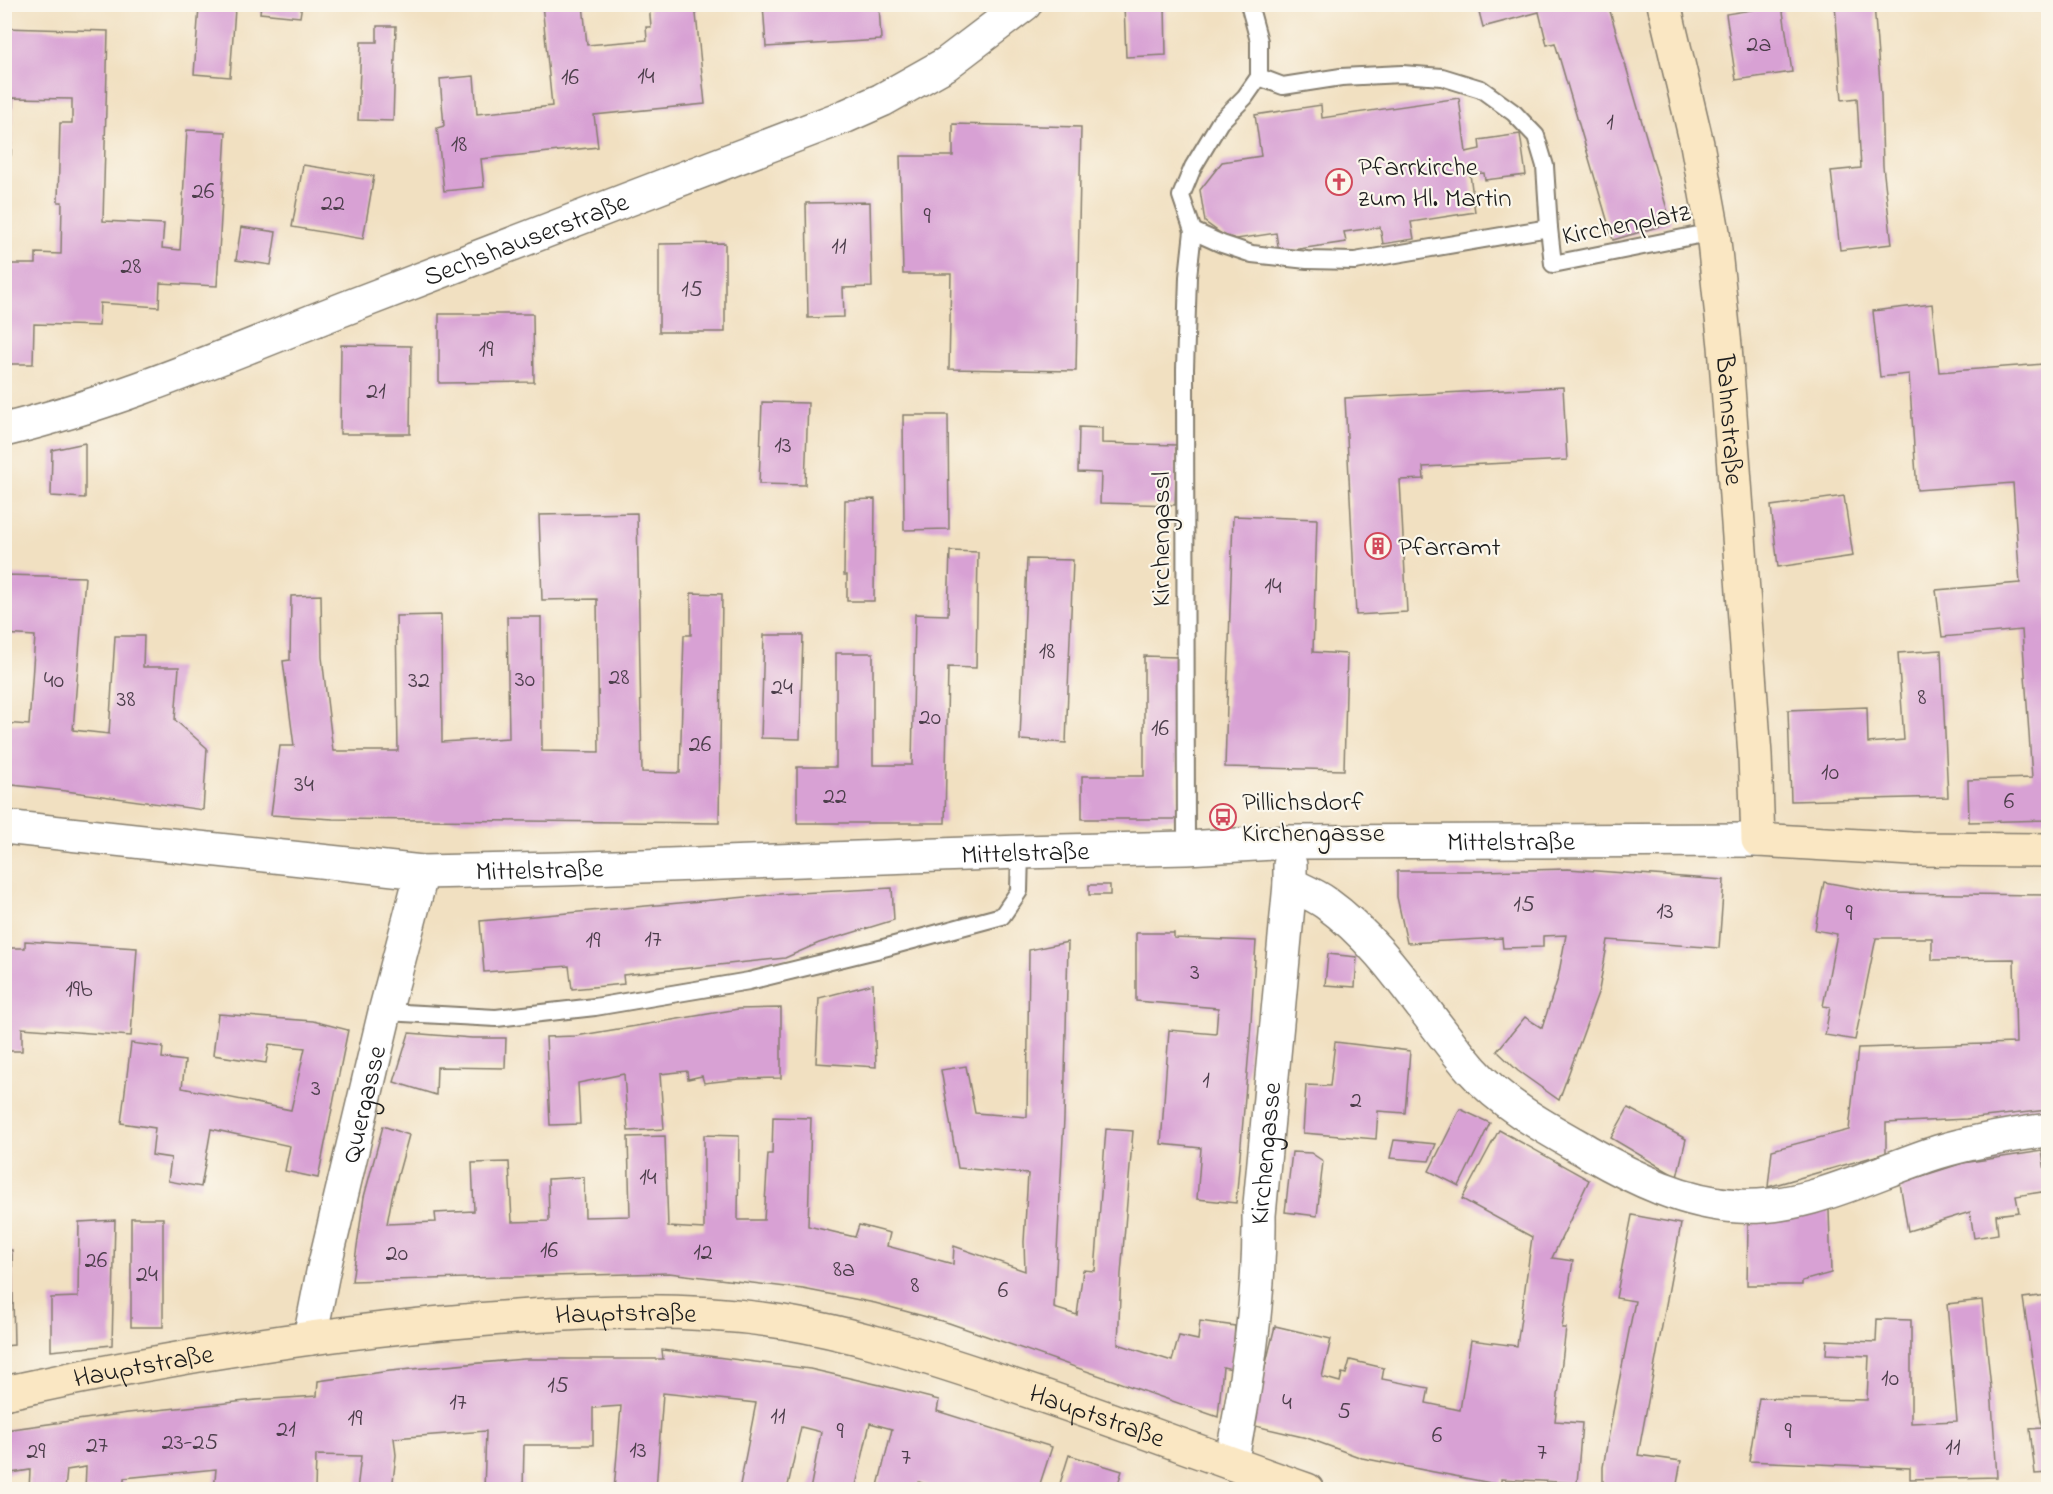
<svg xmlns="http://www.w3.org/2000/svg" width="2053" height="1494" font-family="'Indie Flower',sans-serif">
  <rect width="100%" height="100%" fill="#fbf7ec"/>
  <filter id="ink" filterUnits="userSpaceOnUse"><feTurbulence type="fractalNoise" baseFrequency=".0167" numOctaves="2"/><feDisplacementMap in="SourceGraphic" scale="12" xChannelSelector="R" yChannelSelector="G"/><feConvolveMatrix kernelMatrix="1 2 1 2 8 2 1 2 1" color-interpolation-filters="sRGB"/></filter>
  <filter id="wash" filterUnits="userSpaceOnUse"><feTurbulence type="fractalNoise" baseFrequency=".008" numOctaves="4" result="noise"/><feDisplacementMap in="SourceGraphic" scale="24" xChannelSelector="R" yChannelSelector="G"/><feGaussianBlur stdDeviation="1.35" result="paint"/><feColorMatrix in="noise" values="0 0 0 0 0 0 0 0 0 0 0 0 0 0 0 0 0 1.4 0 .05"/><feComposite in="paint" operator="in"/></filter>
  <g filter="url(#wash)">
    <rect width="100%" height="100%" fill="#f1e0c1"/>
    <g id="blocks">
      <g fill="#d8a1d4">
        <polygon points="261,4 302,4 300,17 260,13"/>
        <polygon points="542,4 583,4 587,45 647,40 646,27 651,27 649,4 695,4 705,104 594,115 598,147 481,159 484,187 444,191 437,128 444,126 440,79 474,76 477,114 552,106"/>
        <polygon points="763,4 879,4 881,40 766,47"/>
        <polygon points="1477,4 1608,4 1671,223 1613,240 1555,43 1547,45 1539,12 1483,27"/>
        <polygon points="1835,4 1874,4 1881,96 1883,166 1892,244 1840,250 1831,171 1861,168 1857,98 1842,100"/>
        <polygon points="1124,5 1165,5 1166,55 1126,57"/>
        <polygon points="1782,5 1792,72 1736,80 1726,14"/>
        <polygon points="199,7 235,9 230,77 194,74"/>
        <polygon points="377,26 396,26 393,121 358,120 361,42 377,42"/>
        <polygon points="4,28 108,31 103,221 164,224 162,248 180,250 187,130 226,132 217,286 160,283 159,307 100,303 99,326 34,324 33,364 4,364 4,264 36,264 36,253 61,254 62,202 58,202 60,123 72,123 72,99 13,98 11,155 4,155"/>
        <polygon points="1459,98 1466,152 1480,149 1479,140 1520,134 1526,175 1485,180 1484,173 1470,174 1475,212 1411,222 1414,239 1383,244 1380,227 1344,232 1346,242 1279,252 1276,233 1230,240 1205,222 1200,190 1222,162 1261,156 1255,115 1321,105 1322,118"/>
        <polygon points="953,124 1081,127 1076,371 949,369 951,274 903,274 900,156 953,156"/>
        <polygon points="303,165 374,176 363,239 292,227"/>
        <polygon points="870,202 872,287 843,288 844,317 808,318 806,203"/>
        <polygon points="241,227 276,232 271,265 236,260"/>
        <polygon points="725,243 725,332 659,332 659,244"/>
        <polygon points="1932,304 1939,372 2043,364 2048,443 2048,820 1969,822 1968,780 2032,778 2022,630 1942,637 1936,590 2020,583 2013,483 1917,490 1909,374 1880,377 1873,311"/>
        <polygon points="439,314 533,314 534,382 439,383"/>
        <polygon points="341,345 411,346 410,434 340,434"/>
        <polygon points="1563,387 1567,460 1423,467 1424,479 1400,480 1407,612 1356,615 1345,398"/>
        <polygon points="762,402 808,403 805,485 759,484"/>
        <polygon points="903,415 948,415 949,529 904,530"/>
        <polygon points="1079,427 1102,428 1102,443 1177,445 1175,505 1100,503 1101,473 1078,472"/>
        <polygon points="85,443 85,498 51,496 52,450"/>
        <polygon points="1844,496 1853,556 1778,567 1771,506"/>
        <polygon points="875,499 874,601 847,601 847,575 844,575 845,500"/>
        <polygon points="637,513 642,772 680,773 684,635 691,635 691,593 722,594 719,823 333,819 271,815 280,746 294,746 283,661 290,660 291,596 321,595 322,657 333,751 398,751 396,616 441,615 442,742 509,738 507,617 541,617 542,751 599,752 597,599 542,600 539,515"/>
        <polygon points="1233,516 1317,519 1313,652 1347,654 1344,770 1225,767"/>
        <polygon points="950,551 978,552 976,668 948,667 945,823 797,823 797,767 836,767 836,653 873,653 873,765 912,765 915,614 948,615"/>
        <polygon points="1027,559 1073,560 1066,743 1020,740"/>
        <polygon points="4,575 85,577 73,730 109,734 115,636 144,636 143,667 179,667 175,720 207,748 203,810 66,791 4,784 4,723 29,725 35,636 4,634"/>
        <polygon points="764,635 803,635 800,739 761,738"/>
        <polygon points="1941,650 1948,797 1791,801 1788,710 1867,707 1868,743 1904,740 1898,653"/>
        <polygon points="1144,656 1177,657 1177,819 1082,819 1082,776 1144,776"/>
        <polygon points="1568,869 1724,880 1719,948 1608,940 1599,990 1559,1100 1518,1071 1497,1051 1525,1017 1542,1028 1558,978 1566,935 1543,936 1543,947 1503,948 1502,938 1407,943 1397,897 1397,871 1480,871"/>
        <polygon points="1824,882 1884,893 2048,895 2048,1110 1966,1119 1886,1123 1886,1153 1768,1187 1772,1150 1849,1130 1858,1048 2016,1043 2014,959 1932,960 1932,938 1876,938 1855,1040 1825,1035 1830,1007 1823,1006 1837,934 1815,930"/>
        <rect x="1089" y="885" width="21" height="10"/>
        <polygon points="892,888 894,920 819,943 785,958 623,975 624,984 572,989 569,966 484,972 480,921 780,894"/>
        <polygon points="1136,933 1174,933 1174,938 1256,941 1250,1038 1236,1203 1197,1199 1201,1148 1161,1144 1169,1030 1216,1034 1218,1008 1136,1001"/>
        <polygon points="25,941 137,948 131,1036 22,1028 22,1051 4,1051 4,948 25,948"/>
        <polygon points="1068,942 1064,1119 1054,1308 1077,1315 1083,1270 1095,1271 1106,1129 1133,1131 1121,1274 1118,1344 1172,1361 1179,1336 1198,1340 1200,1321 1235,1326 1232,1369 1223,1367 1218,1417 949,1323 875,1303 803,1289 669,1273 352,1281 364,1197 383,1126 409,1135 392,1197 387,1224 436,1222 435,1213 474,1211 472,1163 509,1162 512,1222 549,1221 548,1179 584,1177 585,1217 630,1216 628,1137 665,1136 668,1227 704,1229 704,1135 739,1136 738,1220 764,1220 768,1154 772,1154 773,1117 811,1118 808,1226 855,1237 859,1225 890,1233 887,1246 953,1264 954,1246 1025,1271 1024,1242 1028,1174 958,1168 941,1070 966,1066 975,1113 1027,1117 1029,950"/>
        <polygon points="1328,954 1357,957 1355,987 1325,985"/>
        <polygon points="873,984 876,1067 816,1063 819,998"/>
        <polygon points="781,1008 781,1078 739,1079 704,1083 702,1076 688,1079 687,1071 660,1074 664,1129 628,1131 624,1074 578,1083 580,1124 550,1125 546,1037 576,1036 738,1009"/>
        <polygon points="218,1014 313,1021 348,1030 318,1178 285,1171 290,1146 211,1129 201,1187 168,1181 171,1158 152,1155 155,1128 121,1123 131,1043 163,1047 162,1058 185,1061 182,1088 291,1110 305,1048 269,1044 266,1063 213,1055"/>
        <polygon points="409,1033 472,1038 506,1038 505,1068 437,1067 436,1095 394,1082"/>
        <polygon points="1335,1042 1410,1051 1405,1113 1378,1111 1376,1139 1303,1133 1306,1085 1330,1086"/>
        <polygon points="1628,1108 1686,1139 1677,1177 1611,1138"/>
        <polygon points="1460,1109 1490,1123 1459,1186 1429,1171"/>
        <polygon points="1499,1130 1589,1180 1552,1258 1573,1261 1562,1328 1566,1328 1555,1421 1582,1423 1577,1483 1501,1479 1501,1485 1362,1458 1307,1438 1251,1425 1275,1326 1331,1339 1322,1377 1340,1382 1342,1373 1346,1374 1350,1360 1384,1368 1382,1379 1429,1388 1426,1403 1460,1410 1471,1340 1517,1346 1532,1237 1462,1199"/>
        <polygon points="1394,1140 1436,1144 1429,1161 1390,1158"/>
        <polygon points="2042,1151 2048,1191 2016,1196 2019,1212 1996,1215 1998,1234 1974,1238 1970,1212 1908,1231 1900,1183 1963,1163"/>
        <polygon points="1292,1152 1311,1153 1323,1161 1317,1216 1285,1212"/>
        <polygon points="1829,1210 1831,1273 1802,1281 1802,1285 1747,1285 1748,1224"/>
        <polygon points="1632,1215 1681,1224 1638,1455 1681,1461 1676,1490 1603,1490 1603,1467 1613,1412 1635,1301 1616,1298"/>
        <rect x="131" y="1218" width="32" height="109"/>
        <polygon points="115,1220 112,1345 51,1351 51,1298 78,1297 79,1222"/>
        <polygon points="4,1250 12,1250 14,1345 4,1346"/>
        <polygon points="2048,1295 2048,1473 2035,1474 2030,1429 2042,1428 2023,1298"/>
        <polygon points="1982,1300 1991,1388 1997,1477 1910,1479 1910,1468 1749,1461 1759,1398 1867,1400 1869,1356 1826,1354 1827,1340 1876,1342 1877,1319 1911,1320 1911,1423 1957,1421 1947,1304"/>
        <polygon points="662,1350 810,1369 880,1385 939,1400 937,1411 1052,1447 1038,1490 941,1490 919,1482 917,1490 877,1490 892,1429 870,1423 855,1490 810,1490 821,1432 801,1427 787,1490 739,1490 756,1403 663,1393 656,1490 614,1490 621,1406 593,1408 593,1445 524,1445 523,1490 484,1490 486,1431 394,1438 396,1455 392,1490 357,1490 361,1456 316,1455 315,1490 251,1488 251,1490 214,1490 216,1469 124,1478 124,1490 85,1490 86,1467 67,1470 65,1490 29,1490 30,1470 5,1474 5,1430 128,1413 256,1400 317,1396 318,1381 390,1371 524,1359 663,1359"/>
        <polygon points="1069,1455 1122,1471 1116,1490 1058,1490"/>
      </g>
    </g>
  </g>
  <g filter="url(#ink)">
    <use href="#blocks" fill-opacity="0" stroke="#867e6e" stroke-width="1.5"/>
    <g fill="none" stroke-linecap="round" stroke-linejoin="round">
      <defs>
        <g id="lane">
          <polyline points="1259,77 1283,86 1341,77 1402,74 1442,77 1481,89 1514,113 1536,136 1545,166 1549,228"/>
          <polyline points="1193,231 1222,244 1252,254 1307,260 1355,261 1549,228 1553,264 1713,232"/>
          <polyline points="1186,848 1185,369 1188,277 1193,231 1181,196 1193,167 1220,122 1245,97 1259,77 1259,41 1249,4"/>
          <polyline points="385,1012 496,1018 595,1007 749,981 876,950 1002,916 1019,891 1020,852"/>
        </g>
        <g id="street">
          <path id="s1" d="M4,430c119,-29 229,-78 342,-122 167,-65 333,-128 500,-192l36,-16 64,-36 79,-60"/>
          <path id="s2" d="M4,827l418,45 138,-3 460,-17 166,-4 104,-6 468,-2"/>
          <path d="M1290,884c12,6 25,11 36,19 60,43 98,112 146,167 32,36 76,59 118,83 45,26 95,50 148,53 70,4 134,-33 200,-54 35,-11 74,-17 110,-22"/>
          <path id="s3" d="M310,1338l13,-66 62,-260 37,-140"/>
          <path id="s4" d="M1231,1463c16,-81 29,-165 28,-248l31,-331v-19"/>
        </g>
        <g id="secondary">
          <path id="s5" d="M1664,4l33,140 16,88 12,114 30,409 3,85 153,9 137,1"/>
          <path id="s6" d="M4,1393c164,-36 331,-63 498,-75 94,-7 188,-11 281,4 67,11 131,31 195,52 111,36 219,78 329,116"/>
        </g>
      </defs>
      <use href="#lane" stroke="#867e6e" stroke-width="20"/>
      <use href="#street" stroke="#867e6e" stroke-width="36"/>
      <use href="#secondary" stroke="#867e6e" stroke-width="36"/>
      <use href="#lane" stroke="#fff" stroke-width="16"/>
      <use href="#street" stroke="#fff" stroke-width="33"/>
      <use href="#secondary" stroke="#fae7c3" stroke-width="33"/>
    </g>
  </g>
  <defs>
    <symbol id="church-ring" viewBox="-11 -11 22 22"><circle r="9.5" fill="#fbf7ec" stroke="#d1495b" stroke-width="1.5"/><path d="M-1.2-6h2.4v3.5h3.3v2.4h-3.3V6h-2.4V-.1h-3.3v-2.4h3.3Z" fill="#d1495b"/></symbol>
    <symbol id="building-ring" viewBox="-11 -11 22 22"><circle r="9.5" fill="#fbf7ec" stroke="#d1495b" stroke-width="1.5"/><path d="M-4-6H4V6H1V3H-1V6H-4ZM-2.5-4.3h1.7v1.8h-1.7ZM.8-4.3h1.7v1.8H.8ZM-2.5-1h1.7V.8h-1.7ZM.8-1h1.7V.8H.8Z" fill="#d1495b"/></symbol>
    <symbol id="bus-ring" viewBox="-11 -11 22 22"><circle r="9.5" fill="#fbf7ec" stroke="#d1495b" stroke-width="1.5"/><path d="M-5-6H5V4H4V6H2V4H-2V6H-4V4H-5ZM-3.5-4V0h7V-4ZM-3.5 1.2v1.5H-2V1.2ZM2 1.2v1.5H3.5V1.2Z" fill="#d1495b"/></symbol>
  </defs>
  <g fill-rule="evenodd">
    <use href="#church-ring" x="1324" y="167" width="30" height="30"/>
    <use href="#building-ring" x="1363" y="531" width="30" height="30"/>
    <use href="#bus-ring" x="1208" y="802" width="30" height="30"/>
  </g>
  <g text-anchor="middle" stroke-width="4.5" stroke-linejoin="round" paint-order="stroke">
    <g font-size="24" fill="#4b3d4a">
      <text x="1759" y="51">2a</text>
      <text x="646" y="83">14</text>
      <text x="570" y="84">16</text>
      <text x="1610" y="129">1</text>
      <text x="459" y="151">18</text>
      <text x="203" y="198">26</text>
      <text x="333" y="210">22</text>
      <text x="927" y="223">9</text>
      <text x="839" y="253">11</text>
      <text x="131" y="273">28</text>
      <text x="692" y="296">15</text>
      <text x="486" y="356">19</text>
      <text x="376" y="398">21</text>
      <text x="783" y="452">13</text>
      <text x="1273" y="593">14</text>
      <text x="1047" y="658">18</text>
      <text x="619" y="684">28</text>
      <text x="525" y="686">30</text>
      <text x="54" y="687">40</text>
      <text x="419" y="687">32</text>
      <text x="782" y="694">24</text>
      <text x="1922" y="704">8</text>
      <text x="126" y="706">38</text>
      <text x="930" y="724">20</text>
      <text x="1160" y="735">16</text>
      <text x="700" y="751">26</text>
      <text x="1830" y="779">10</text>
      <text x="304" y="791">34</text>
      <text x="835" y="803">22</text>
      <text x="2009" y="808">6</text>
      <text x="1524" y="911">15</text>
      <text x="1665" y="918">13</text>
      <text x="1849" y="920">9</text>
      <text x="653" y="946">17</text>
      <text x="593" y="947">19</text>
      <text x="1195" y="979">3</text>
      <text x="79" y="996">19b</text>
      <text x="1206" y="1087">1</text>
      <text x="316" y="1095">3</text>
      <text x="1356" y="1107">2</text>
      <text x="648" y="1184">14</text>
      <text x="549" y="1257">16</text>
      <text x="703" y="1259">12</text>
      <text x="397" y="1260">20</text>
      <text x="96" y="1267">26</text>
      <text x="844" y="1276">8a</text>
      <text x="147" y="1281">24</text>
      <text x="915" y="1292">8</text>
      <text x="1003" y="1297">6</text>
      <text x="1890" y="1385">10</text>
      <text x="558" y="1392">15</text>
      <text x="458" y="1409">17</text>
      <text x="1287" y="1409">4</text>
      <text x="1344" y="1418">5</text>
      <text x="778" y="1423">11</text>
      <text x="355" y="1425">19</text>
      <text x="286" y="1436">21</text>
      <text x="840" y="1438">9</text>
      <text x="1788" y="1438">9</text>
      <text x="1437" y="1442">6</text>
      <text x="190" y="1449">23-25</text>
      <text x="97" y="1452">27</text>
      <text x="1953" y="1454">11</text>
      <text x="638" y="1457">13</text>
      <text x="36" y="1458">29</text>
      <text x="1542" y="1459">7</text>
      <text x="906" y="1464">7</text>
    </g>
    <g font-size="27" fill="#1c1c1c" stroke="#fbf7ec" text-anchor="start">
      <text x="1358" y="175">Pfarrkirche<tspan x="1358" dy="31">zum Hl. Martin</tspan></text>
      <text x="1398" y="555">Pfarramt</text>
      <text x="1242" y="810">Pillichsdorf<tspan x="1242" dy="31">Kirchengasse</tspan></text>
    </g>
    <g font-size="27" fill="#1c1c1c" stroke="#fbf7ec">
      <text transform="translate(1626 223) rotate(-11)" y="9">Kirchenplatz</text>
      <text dy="9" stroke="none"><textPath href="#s1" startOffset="556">Sechshauserstraße</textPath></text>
      <text dy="9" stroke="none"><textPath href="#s5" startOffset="422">Bahnstraße</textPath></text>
      <text transform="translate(1160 539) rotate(-90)" y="9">Kirchengassl</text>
      <text dy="9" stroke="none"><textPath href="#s2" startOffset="1510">Mittelstraße</textPath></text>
      <text dy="9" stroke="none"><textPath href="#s2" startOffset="1024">Mittelstraße</textPath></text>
      <text dy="9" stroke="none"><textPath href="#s2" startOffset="538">Mittelstraße</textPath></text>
      <text dy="9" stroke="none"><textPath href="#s3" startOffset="240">Quergasse</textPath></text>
      <text dy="9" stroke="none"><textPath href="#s4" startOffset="312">Kirchengasse</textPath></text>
      <text dy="9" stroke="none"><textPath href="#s6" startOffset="628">Hauptstraße</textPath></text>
      <text dy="9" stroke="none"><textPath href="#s6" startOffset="142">Hauptstraße</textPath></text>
      <text dy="9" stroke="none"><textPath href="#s6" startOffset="1114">Hauptstraße</textPath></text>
    </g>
  </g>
  <rect width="2053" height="1494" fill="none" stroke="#fbf7ec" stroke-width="24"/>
</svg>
